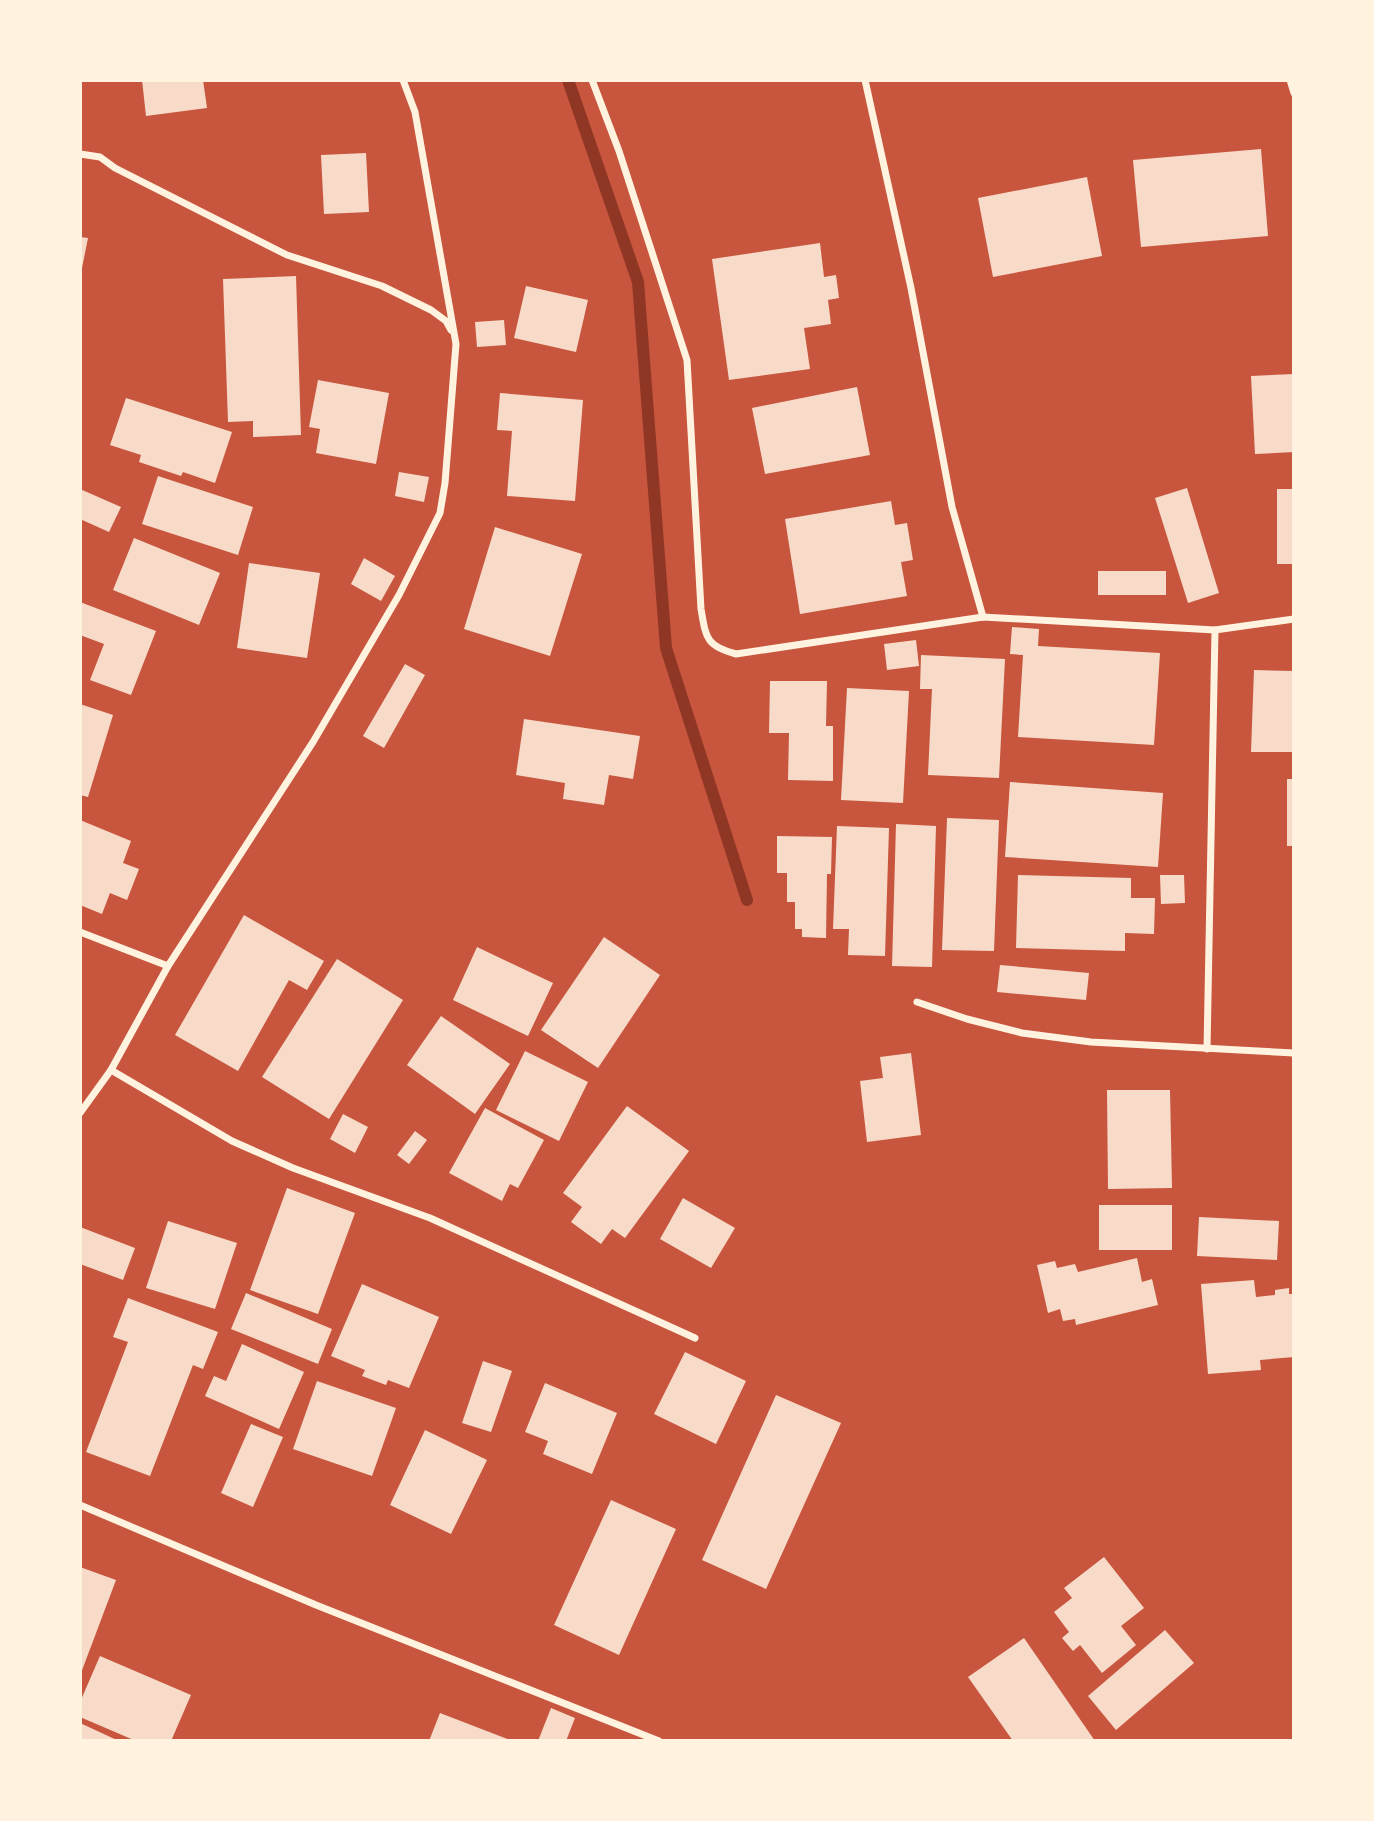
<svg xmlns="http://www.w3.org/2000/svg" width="1374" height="1821" font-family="'Sofia Sans Condensed',sans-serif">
  <rect width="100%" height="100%" fill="#c8553d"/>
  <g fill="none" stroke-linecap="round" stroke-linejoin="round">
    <polyline stroke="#8f3625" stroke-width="12" points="568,80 638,282 666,648 747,900"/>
  </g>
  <g fill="#f7dbc8">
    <polygon points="142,80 203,80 207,108 146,116"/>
    <polygon points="1261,149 1268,236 1141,247 1133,160"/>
    <polygon points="366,153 369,212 324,214 321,155"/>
    <polygon points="1087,177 1102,256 993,277 978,198"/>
    <polygon points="80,237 88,238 82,268 80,267"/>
    <polygon points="820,243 824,277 836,275 839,298 828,300 831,324 804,328 810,369 729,380 712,259"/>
    <polygon points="296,276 301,435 253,437 253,421 228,422 223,279"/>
    <polygon points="526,286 588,300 576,352 514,338"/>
    <polygon points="504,320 506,345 477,347 475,322"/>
    <polygon points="1294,374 1294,452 1255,454 1251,376"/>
    <polygon points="318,380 389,393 376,464 316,453 320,429 309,427"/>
    <polygon points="857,387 870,455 765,474 752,408"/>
    <polygon points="500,393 583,400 575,501 507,496 512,431 497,430"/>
    <polygon points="126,398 232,432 215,483 183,472 181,476 139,462 141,455 110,445"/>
    <polygon points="399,472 429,477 424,502 395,496"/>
    <polygon points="158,476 253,507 238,555 142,524"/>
    <polygon points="1187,488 1219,593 1188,603 1155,498"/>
    <polygon points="80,489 121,507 109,532 80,519"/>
    <rect x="1277" y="489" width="17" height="75"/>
    <polygon points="891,501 895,525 907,523 913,560 901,562 907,596 800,614 785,519"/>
    <polygon points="495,527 582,554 550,656 464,629"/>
    <polygon points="134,538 220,573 199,625 113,590"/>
    <polygon points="364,558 395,576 381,601 351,584"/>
    <polygon points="249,563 320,573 307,658 237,648"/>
    <rect x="1098" y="571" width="68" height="24"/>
    <polygon points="80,602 156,631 131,695 90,680 104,644 80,635"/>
    <polygon points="1012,627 1039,629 1038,646 1160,653 1154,745 1018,737 1023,655 1010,654"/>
    <polygon points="916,640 919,666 887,670 884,644"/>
    <polygon points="921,655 1005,659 999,778 928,775 932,689 920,689"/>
    <polygon points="405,664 425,675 384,748 363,736"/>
    <polygon points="1254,670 1294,671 1294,752 1251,752"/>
    <polygon points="770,681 827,681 826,726 833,726 833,781 788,780 789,733 769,733"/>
    <polygon points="847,688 909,691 903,803 841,800"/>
    <polygon points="80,704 113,715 88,797 80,795"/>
    <polygon points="524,719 640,736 633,779 609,775 604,805 563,799 565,783 516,775"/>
    <rect x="1287" y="779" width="7" height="67"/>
    <polygon points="1010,782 1163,793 1158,867 1005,857"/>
    <polygon points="947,818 999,820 994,951 942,950"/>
    <polygon points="80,820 131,841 123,863 139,869 127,900 110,893 102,914 80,905"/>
    <polygon points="896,824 936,826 932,967 892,966"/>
    <polygon points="837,826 889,828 885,956 848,955 849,929 833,929"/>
    <polygon points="777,836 832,837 831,874 827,874 826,938 802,937 802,929 795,929 795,902 787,902 787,873 777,873"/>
    <polygon points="1018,875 1131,878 1131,898 1155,898 1154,934 1125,933 1125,951 1016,948"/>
    <polygon points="1160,875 1184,875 1185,903 1161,904"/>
    <polygon points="244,915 324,961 307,990 289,980 238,1071 175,1035"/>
    <polygon points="604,937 660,975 598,1068 541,1030"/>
    <polygon points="477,947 553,983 528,1036 453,1000"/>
    <polygon points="337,959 403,1000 329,1119 262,1077"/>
    <polygon points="1000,965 1089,973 1086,1000 997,992"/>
    <polygon points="441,1016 510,1064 475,1114 407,1065"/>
    <polygon points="525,1051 588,1082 559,1141 496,1110"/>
    <polygon points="911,1053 921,1135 867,1142 860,1081 883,1078 880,1057"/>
    <polygon points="1107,1090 1170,1090 1172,1188 1108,1189"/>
    <polygon points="627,1106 689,1151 625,1238 612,1229 601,1244 571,1222 582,1207 563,1193"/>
    <polygon points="485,1108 544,1140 518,1188 510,1184 502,1201 449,1173"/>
    <polygon points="343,1114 368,1127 355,1153 330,1139"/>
    <polygon points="415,1131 427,1140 409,1164 397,1155"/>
    <polygon points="287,1188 355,1213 318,1314 250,1290"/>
    <polygon points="683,1198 735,1228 711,1268 660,1239"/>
    <rect x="1099" y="1205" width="73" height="45"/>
    <polygon points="1199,1217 1279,1221 1277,1260 1197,1256"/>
    <polygon points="168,1221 237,1243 215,1309 146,1288"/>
    <polygon points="80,1227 135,1248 123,1280 80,1264"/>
    <polygon points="1137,1258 1142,1282 1152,1279 1158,1305 1076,1325 1075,1319 1063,1321 1060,1309 1048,1313 1037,1265 1055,1261 1057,1268 1075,1264 1078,1272"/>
    <polygon points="1254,1280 1256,1297 1275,1295 1275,1290 1289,1288 1289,1294 1294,1294 1294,1357 1260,1360 1261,1370 1208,1374 1201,1284"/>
    <polygon points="362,1284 439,1317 409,1388 388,1380 386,1385 362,1376 365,1370 331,1356"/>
    <polygon points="246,1293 332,1329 318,1364 231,1329"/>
    <polygon points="128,1298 218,1332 203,1369 193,1365 150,1476 86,1452 128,1342 113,1337"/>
    <polygon points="242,1344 304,1372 279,1429 205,1396 214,1376 226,1381"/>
    <polygon points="685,1352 746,1381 716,1444 654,1414"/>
    <polygon points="483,1361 512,1371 491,1432 462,1423"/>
    <polygon points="317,1381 396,1408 372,1476 293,1449"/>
    <polygon points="545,1383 617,1413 592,1474 543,1454 548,1441 525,1432"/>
    <polygon points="776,1395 841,1423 766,1589 702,1560"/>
    <polygon points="251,1424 283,1437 253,1507 221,1493"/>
    <polygon points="425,1430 487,1460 451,1534 390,1505"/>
    <polygon points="611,1500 676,1529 619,1655 554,1625"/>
    <polygon points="1104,1557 1144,1608 1121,1626 1136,1645 1102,1673 1080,1645 1073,1651 1062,1638 1069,1632 1054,1612 1072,1598 1064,1588"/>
    <polygon points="80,1567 116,1580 81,1673 80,1673"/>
    <polygon points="1165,1630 1194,1663 1116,1730 1088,1696"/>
    <polygon points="1024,1638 1095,1741 1013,1741 968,1677"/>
    <polygon points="100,1656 191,1695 171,1741 136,1741 80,1717 80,1702"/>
    <polygon points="551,1708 575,1718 566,1741 538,1741"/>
    <polygon points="440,1713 510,1740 510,1741 429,1741"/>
    <polygon points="80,1723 119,1741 80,1741"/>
  </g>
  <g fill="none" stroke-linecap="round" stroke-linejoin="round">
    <g stroke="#fff3e0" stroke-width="7">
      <path d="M592,80l27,71 68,209 14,249c5,29 5,37 35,45l247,-37 232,13 79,-11"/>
      <polyline points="865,80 911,288 952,507 983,617"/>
      <polyline points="1290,80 1294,93"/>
      <polyline points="80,154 100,157 115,168 287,255 382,286 431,310 446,321 451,330"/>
      <polyline points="80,932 168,966"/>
      <polyline points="917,1002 967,1019 1022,1033 1091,1042 1294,1053"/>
      <polyline points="1207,1049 1215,630"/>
      <polyline points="111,1070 232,1141 293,1168 430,1218 695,1338"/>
      <polyline points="80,1113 111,1070 168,966 313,742 399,595 440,513 445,483 456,344 415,112 403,80"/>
      <polyline points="80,1505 316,1605 659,1741"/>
    </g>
  </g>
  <rect width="1374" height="1821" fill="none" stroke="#fff3e0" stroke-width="164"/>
</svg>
